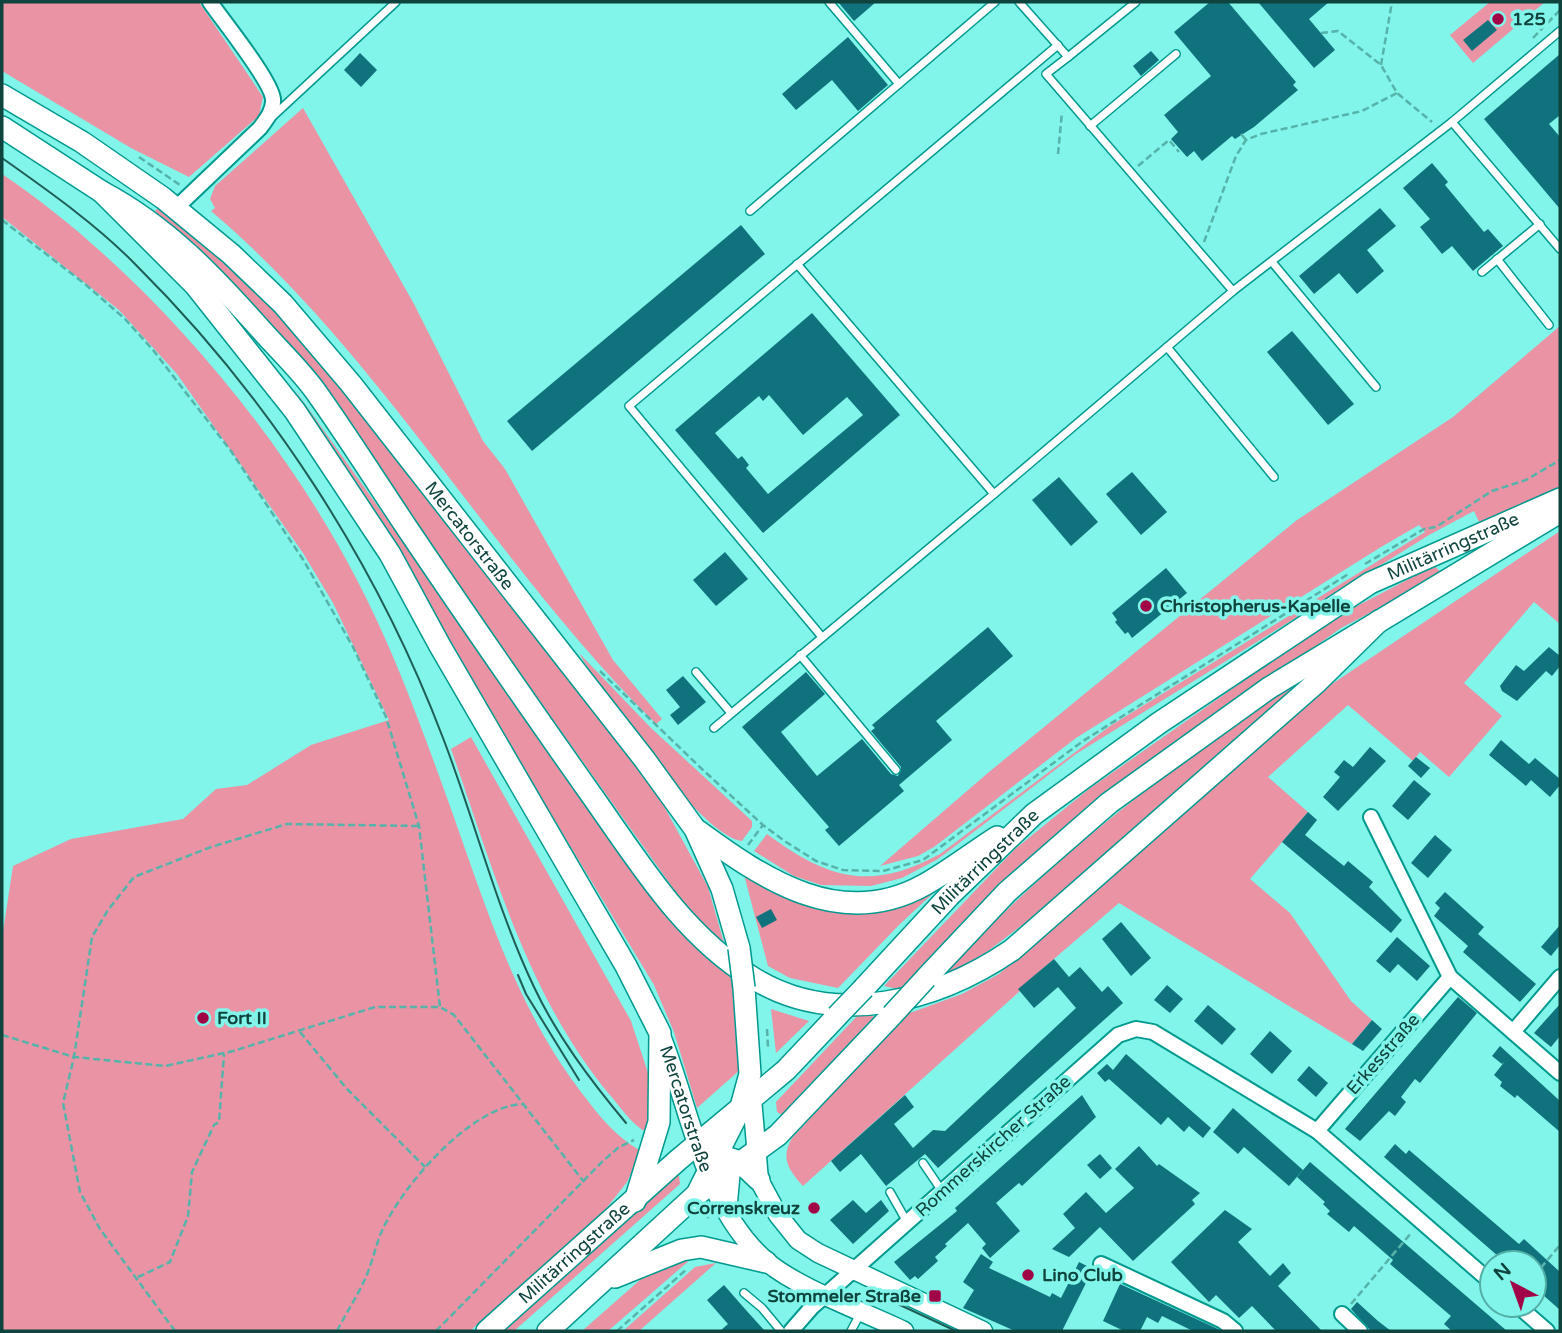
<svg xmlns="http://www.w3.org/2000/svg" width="1562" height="1333" font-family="'Varela Round',sans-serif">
  <rect width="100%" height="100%" fill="#81f5e9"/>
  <g fill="#e993a5">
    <polygon points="2,2 199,2 263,97 259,116 189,177 131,148 2,71"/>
    <polygon points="1490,2 1545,2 1473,63 1450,35"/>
    <path d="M303,108l111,196 69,137 22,28 108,191 49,59 -6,5c-162,-160 -271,-365 -445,-513l4,-3 -5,-9 5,-13z"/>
    <path d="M2,174c141,95 277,255 355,406 34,65 60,135 85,204 39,106 68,213 136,304 19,25 36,48 63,63l-14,31 -25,32 -132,117h-468v-393l11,-72 58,-27 112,-20 33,-30 31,-4 64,-40 78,-25 -56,-117 -30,-50 -126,-179 -58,-64 -117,-93z"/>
    <polygon points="160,206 273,307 322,361 654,788 708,887 724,943 695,919 337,417 153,213"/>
    <path d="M1560,326v165l-79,35 -7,-15 -45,24 -353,219 -138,105 -36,19 -31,8 -50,-1 -27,-9 -40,-25 13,-17c61,45 103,58 173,20l170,-128 315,-194 -6,-7 -38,22 -305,191 -142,109 -16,9 -38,10 109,-94 308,-252 156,-103z"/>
    <polygon points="295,390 675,924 737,984 741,1069 697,1108 674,1032 654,985"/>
    <path d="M1560,531v93l-26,-22 -70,81 38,33 -53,61 -29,-25 -7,9 -65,-56 -80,72 40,35 -58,67 40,34 61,88 21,19 -20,24 -233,-141 -100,86 1,2 -217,195c-14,-16 -23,-27 -11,-48l115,-124 55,-20 37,-20 330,-288z"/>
    <polygon points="1434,566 1440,571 1435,579 1341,628 1096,802 998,888 901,990 884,986 1015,849 1089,789 1332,619"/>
    <path d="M579,653l72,75 101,93v6l-10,14c-41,-4 -142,-150 -163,-188z"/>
    <path d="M1309,673l1,2 -285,248 -41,31 -33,18 -2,-3c110,-119 227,-205 360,-296z"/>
    <path d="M471,737l160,284 17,52 1,31 -3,28c-15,-8 -26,-26 -37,-38 -82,-99 -116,-226 -158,-345z"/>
    <polygon points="742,867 824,907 957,871 900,924 838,988 790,978 768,966"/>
    <polygon points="771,1009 809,1021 776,1053"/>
    <polygon points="860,1013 876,1017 787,1111 782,1115 777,1112 776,1102"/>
    <polygon points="676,1176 679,1176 680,1184 514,1331 500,1331"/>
    <polygon points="691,1259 608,1331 582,1331 648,1273 669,1261"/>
    <polygon points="716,1263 639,1331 623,1331 695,1267"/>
  </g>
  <g fill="#10727d" fill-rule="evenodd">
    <polygon points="838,2 876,2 854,21"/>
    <polygon points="1210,2 1228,2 1296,82 1293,85 1298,90 1254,127 1235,139 1232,136 1202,161 1194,151 1187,157 1171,139 1178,132 1164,115 1211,76 1174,32"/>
    <polygon points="1258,2 1329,2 1309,19 1335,50 1314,68"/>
    <polygon points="1488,20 1497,30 1472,51 1463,40"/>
    <polygon points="848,37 888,85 858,111 832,80 796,110 782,94"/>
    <polygon points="1151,51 1159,60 1141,76 1133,66"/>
    <polygon points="360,53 377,70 361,87 344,70"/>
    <polygon points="1560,54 1560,115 1549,124 1560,137 1560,209 1484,119"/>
    <polygon points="1432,163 1448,182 1445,185 1484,232 1488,229 1503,246 1473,271 1452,246 1442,254 1420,227 1430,219 1403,188"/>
    <polygon points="1380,208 1396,226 1367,250 1384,271 1357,294 1339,273 1314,294 1299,276"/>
    <polygon points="741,225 765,254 532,451 507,421"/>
    <path d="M812,313l88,102 -137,118 -88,-103zM769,395l34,40 44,-38 16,18 -95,79 -22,-26 3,-3 -7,-9 -4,3 -23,-26 44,-37 4,5z"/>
    <polygon points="1292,331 1354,404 1328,425 1267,352"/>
    <polygon points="1132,472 1167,512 1141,535 1106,494"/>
    <polygon points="1059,477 1098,522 1071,546 1032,500"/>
    <polygon points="725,552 748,579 716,606 693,580"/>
    <polygon points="1166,568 1187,593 1132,638 1128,632 1125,634 1115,622 1117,620 1112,613"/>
    <polygon points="988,627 1013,656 936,721 952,740 899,785 904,791 839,846 825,830 829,827 742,727 806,672 825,694 781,732 817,776 862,739 891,774 898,776 901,767 871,731 875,728 872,725"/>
    <polygon points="1549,647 1560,656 1560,666 1552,676 1546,671 1517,701 1502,691 1500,686 1516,665 1524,671"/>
    <polygon points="683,676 706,702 678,725 670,715 680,707 666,690"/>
    <polygon points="1501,740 1529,764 1535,758 1560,779 1560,785 1550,797 1531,780 1526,786 1489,755"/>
    <polygon points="1370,747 1386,761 1338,811 1323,797 1340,777 1334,772 1344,760 1353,767"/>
    <polygon points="1416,757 1430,768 1421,778 1408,766"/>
    <polygon points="1414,780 1431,794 1408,820 1392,806"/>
    <polygon points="1308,812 1317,820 1305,835 1344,866 1348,861 1373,882 1369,887 1402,920 1391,933 1282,842"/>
    <polygon points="1435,835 1452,850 1428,878 1411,863"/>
    <polygon points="1445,892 1484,927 1478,934 1536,984 1520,1002 1463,952 1468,946 1434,916 1440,908 1435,903"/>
    <polygon points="771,909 777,920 762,928 756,917"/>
    <polygon points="1121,922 1151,958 1131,976 1102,939"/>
    <polygon points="1560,925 1560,945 1551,956 1541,947"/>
    <polygon points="1397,937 1430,966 1417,981 1398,964 1390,973 1376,961"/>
    <polygon points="1054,959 1069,977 1080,967 1102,992 1108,986 1123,1003 938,1168 925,1154 886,1186 861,1154 840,1172 831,1161 905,1095 914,1107 894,1124 913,1148 933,1130 945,1131 1076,1008 1058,987 1034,1008 1018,989"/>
    <polygon points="1167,985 1183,999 1170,1013 1154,1000"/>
    <polygon points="1458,997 1477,1013 1420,1083 1415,1079 1401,1097 1406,1102 1395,1116 1389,1111 1360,1141 1345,1129"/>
    <polygon points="1560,1004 1560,1036 1551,1047 1534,1033"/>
    <polygon points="1208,1005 1236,1029 1222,1045 1194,1021"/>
    <polygon points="1372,1020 1382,1029 1363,1051 1352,1044"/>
    <polygon points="1270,1031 1292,1051 1272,1074 1250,1054"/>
    <polygon points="1500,1046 1560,1101 1560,1132 1517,1095 1515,1098 1500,1086 1502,1082 1494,1075 1505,1061 1502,1064 1492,1056"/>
    <polygon points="1126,1054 1211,1128 1203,1138 1189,1126 1184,1132 1168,1117 1161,1125 1109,1079 1105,1082 1097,1073 1107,1064 1113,1070"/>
    <polygon points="1309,1066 1328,1083 1316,1097 1297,1080"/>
    <polygon points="1082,1095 1096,1117 1022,1186 1019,1183 996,1203 1020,1231 990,1258 982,1248 986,1244 968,1223 945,1244 947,1246 935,1257 938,1261 918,1279 915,1276 910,1280 894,1262 957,1211 955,1208"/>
    <polygon points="1233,1108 1303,1170 1289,1186 1244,1147 1238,1154 1213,1132"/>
    <polygon points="1395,1144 1406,1154 1409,1150 1519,1244 1524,1239 1560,1272 1560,1310 1534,1287 1534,1263 1506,1263 1384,1157"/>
    <polygon points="1139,1146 1157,1166 1159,1164 1200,1193 1192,1200 1195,1204 1133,1261 1100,1227 1069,1257 1052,1249 1075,1228 1063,1214 1086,1192 1106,1213 1134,1188 1115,1169"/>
    <polygon points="1100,1154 1112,1168 1100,1179 1087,1165"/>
    <polygon points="1310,1162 1401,1240 1507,1331 1452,1331 1444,1324 1451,1316 1390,1264 1393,1260 1354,1226 1349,1232 1327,1214 1330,1211 1323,1204 1325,1202 1297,1177"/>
    <polygon points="853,1200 866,1213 881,1200 889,1211 853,1244 830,1220"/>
    <polygon points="1225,1210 1252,1229 1238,1242 1270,1276 1283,1263 1291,1273 1278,1286 1322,1331 1276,1331 1252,1306 1239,1318 1216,1295 1209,1302 1171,1262"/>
    <polygon points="981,1254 993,1262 989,1268 1050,1297 1052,1293 1061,1298 1079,1262 1093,1269 1062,1331 1015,1331 963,1308 974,1290 963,1282"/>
    <polygon points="1120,1284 1218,1329 1220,1331 1193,1331 1162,1316 1158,1323 1147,1317 1140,1331 1124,1331 1103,1321"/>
    <polygon points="724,1285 745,1309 765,1331 720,1331 728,1324 707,1300"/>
    <polygon points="1357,1302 1378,1321 1391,1331 1371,1331 1351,1309"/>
  </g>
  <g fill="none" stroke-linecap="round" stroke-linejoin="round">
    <defs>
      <g id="service">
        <polyline points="829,2 899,84"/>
        <polyline points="1019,2 1068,57 1136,2"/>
        <polyline points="271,118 396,2"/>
        <polyline points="1452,122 1560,249"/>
        <polyline points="1090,126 1176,54"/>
        <polyline points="750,211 995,2"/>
        <polyline points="1497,259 1549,325"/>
        <polyline points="1272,262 1376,387"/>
        <polyline points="797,264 994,494 1233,291 1046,74 1068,57"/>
        <polyline points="1482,272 1540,224"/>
        <polyline points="1233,291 1452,122 1560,31"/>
        <polyline points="1167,347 1274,477"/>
        <polyline points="822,637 629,406 1058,45"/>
        <polyline points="800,655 896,770"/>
        <polyline points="696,672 731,713"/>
        <polyline points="714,728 994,494"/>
        <polyline points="923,1163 942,1191"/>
        <polyline points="890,1192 907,1222"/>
        <polyline points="744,1293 762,1308 781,1331"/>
        <polyline points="851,1331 861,1312"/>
      </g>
      <g id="minor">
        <path d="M176,208l84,-80c6,-8 14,-18 13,-29 -2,-19 -50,-78 -63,-97"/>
        <polyline points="1371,817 1450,977 1560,1073"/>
        <polyline points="1513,1032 1560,977"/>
        <polyline points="1317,1131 1450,977"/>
        <polyline points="1101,1264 1223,1321 1235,1331"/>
        <polyline points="1517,1305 1547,1331"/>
        <polyline points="1342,1314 1360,1331"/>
        <polyline points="791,1331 812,1307 1118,1035 1136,1029 1153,1032 1317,1131 1492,1283"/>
      </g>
      <g id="tertiary">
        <path id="s1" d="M661,1036c30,74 42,170 105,225 29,26 101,52 138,70"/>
        <polyline points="751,1087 759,1180 778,1215 798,1240 818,1253 983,1331"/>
      </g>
      <g id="secondary">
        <path id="s2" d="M2,95l80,47 81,56 68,56 52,50 68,80 294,376 50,69 27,60 17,59"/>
        <polyline points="2,127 102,192 195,285 295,411 390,554 440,646 626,966 660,1033 659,1122 635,1201"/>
        <path d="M102,192c66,35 113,86 162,141 17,19 37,38 52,59 32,45 61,91 91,136 60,89 121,177 183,265 47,66 92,142 163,185 83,51 184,23 259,-28l305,-268 62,-61"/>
        <path d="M698,831c67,49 143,100 226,54 25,-14 48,-32 73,-48"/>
        <polyline points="926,978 1007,892 1109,803 1269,688 1560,512"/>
        <path id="s3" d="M864,988l85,-92 85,-82 125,-91 211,-140 190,-84"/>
        <polyline points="728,1158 740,1162 759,1180"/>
        <polyline points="699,1190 741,1107 750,1074 744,988"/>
        <polyline points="726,1207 730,1164"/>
        <polyline points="615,1277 682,1250 701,1247 766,1262"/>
        <path id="s4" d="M487,1331l191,-171 108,-90 51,-54"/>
        <polyline points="548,1331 696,1195 778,1135 892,1015"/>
      </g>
    </defs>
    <use href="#service" stroke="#00998e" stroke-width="10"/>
    <use href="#minor" stroke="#00998e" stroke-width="18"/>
    <use href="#tertiary" stroke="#00998e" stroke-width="21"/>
    <use href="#secondary" stroke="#00998e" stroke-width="24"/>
    <g stroke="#56b3a9" stroke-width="2.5" stroke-dasharray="7 3.5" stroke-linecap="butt">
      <polyline points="1321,33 1338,31 1381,65 1397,93 1432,122"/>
      <polyline points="1533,38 1560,10"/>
      <polyline points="1381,65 1392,2"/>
      <polyline points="1241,134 1246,140"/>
      <polyline points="1058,154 1062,112"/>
      <polyline points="139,157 180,185"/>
      <polyline points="1138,166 1169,140 1179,152"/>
      <polyline points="2,220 85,284 125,319 153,350 231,451 304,561 353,647 386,717 419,826 440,1007"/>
      <polyline points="1204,242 1236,156 1246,140 1261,134 1362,111 1397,93"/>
      <polyline points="1365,564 1424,529 1436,527 1492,491 1526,480 1560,460"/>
      <polyline points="600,671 703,770 763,825 786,842 816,861 843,870 883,871 923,860 1083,741 1350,573"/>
      <polyline points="748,845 763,825"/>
      <polyline points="767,1029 768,1047"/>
      <polyline points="300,1032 347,1089 425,1167"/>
      <polyline points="2,1035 74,1057 165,1066 233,1051 375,1007 440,1007 454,1015 584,1182"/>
      <polyline points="705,1212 709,1220"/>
      <polyline points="1534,1276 1560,1245"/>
      <polyline points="138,1277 170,1262 188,1216 192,1172 214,1125 219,1122 224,1054"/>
      <polyline points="1351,1304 1412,1232"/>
      <polyline points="175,1331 100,1229 80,1192 63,1103 74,1057 92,937 108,910 134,877 211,847 287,824 418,826"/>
      <path d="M337,1331c9,-18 20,-34 28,-52 7,-15 10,-31 16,-46 20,-46 90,-128 143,-129"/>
      <polyline points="436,1331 604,1160 619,1147 634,1140"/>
      <polyline points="617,1331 687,1269"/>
    </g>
    <use href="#service" stroke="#fff" stroke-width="7"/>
    <use href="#minor" stroke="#fff" stroke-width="14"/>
    <use href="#tertiary" stroke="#fff" stroke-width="18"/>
    <use href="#secondary" stroke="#fff" stroke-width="21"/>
    <g stroke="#1f5d57" stroke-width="2">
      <path d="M2,158c45,32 94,66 133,106 134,133 241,298 308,474 32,83 53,169 91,249 23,49 57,94 92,136"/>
      <polyline points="518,975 526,994 579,1080"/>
      <polyline points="872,1292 956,1331"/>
    </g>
    <defs>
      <g id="secondary-bridge">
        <polyline points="739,948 744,988"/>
        <polyline points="892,1015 926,978"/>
        <polyline points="837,1016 864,988"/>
      </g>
    </defs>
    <use href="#secondary-bridge" stroke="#00998e" stroke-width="24" stroke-linecap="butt"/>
    <use href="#secondary-bridge" stroke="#fff" stroke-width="21"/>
  </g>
  <g fill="#a00446" stroke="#81f5e9" stroke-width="2.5">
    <circle cx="1498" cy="19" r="7"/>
    <circle cx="1146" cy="606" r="7"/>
    <circle cx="203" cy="1018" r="7"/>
    <circle cx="814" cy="1208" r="7"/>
    <circle cx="1028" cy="1275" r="7"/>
    <rect x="928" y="1289" width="14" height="14" rx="3.5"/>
  </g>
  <g text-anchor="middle" stroke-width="7" stroke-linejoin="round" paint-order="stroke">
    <g font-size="18" font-weight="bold" fill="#0e433e" stroke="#81f5e9" text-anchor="start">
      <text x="1512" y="25">125</text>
      <text x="1160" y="612">Christopherus-Kapelle</text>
      <text x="217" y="1024">Fort II</text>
      <text x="800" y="1214" text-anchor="end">Correnskreuz</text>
      <text x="1042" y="1281">Lino Club</text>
      <text x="921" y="1302" text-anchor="end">Stommeler Straße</text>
    </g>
    <g font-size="18" fill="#0e433e" stroke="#81f5e9">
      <text dy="6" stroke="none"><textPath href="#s2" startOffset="649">Mercatorstraße</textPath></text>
      <text dy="6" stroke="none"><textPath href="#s3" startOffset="742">Militärringstraße</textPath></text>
      <text dy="6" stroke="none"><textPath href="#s3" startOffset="175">Militärringstraße</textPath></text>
      <text transform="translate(1383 1054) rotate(-49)" y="6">Erkesstraße</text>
      <text dy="6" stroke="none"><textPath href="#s1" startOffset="77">Mercatorstraße</textPath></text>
      <text transform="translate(993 1146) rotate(-42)" y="6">Rommerskircher Straße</text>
      <text dy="6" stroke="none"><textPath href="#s4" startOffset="117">Militärringstraße</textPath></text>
    </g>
  </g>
  <rect width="1562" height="1333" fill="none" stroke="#0e433e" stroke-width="7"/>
  <g transform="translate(1513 1284) rotate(319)"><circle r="33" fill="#81f5e9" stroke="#53aea5" stroke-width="2"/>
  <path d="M0-5L12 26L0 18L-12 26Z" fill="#a00446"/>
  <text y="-10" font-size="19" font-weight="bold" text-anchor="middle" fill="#0e433e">N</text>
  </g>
</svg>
